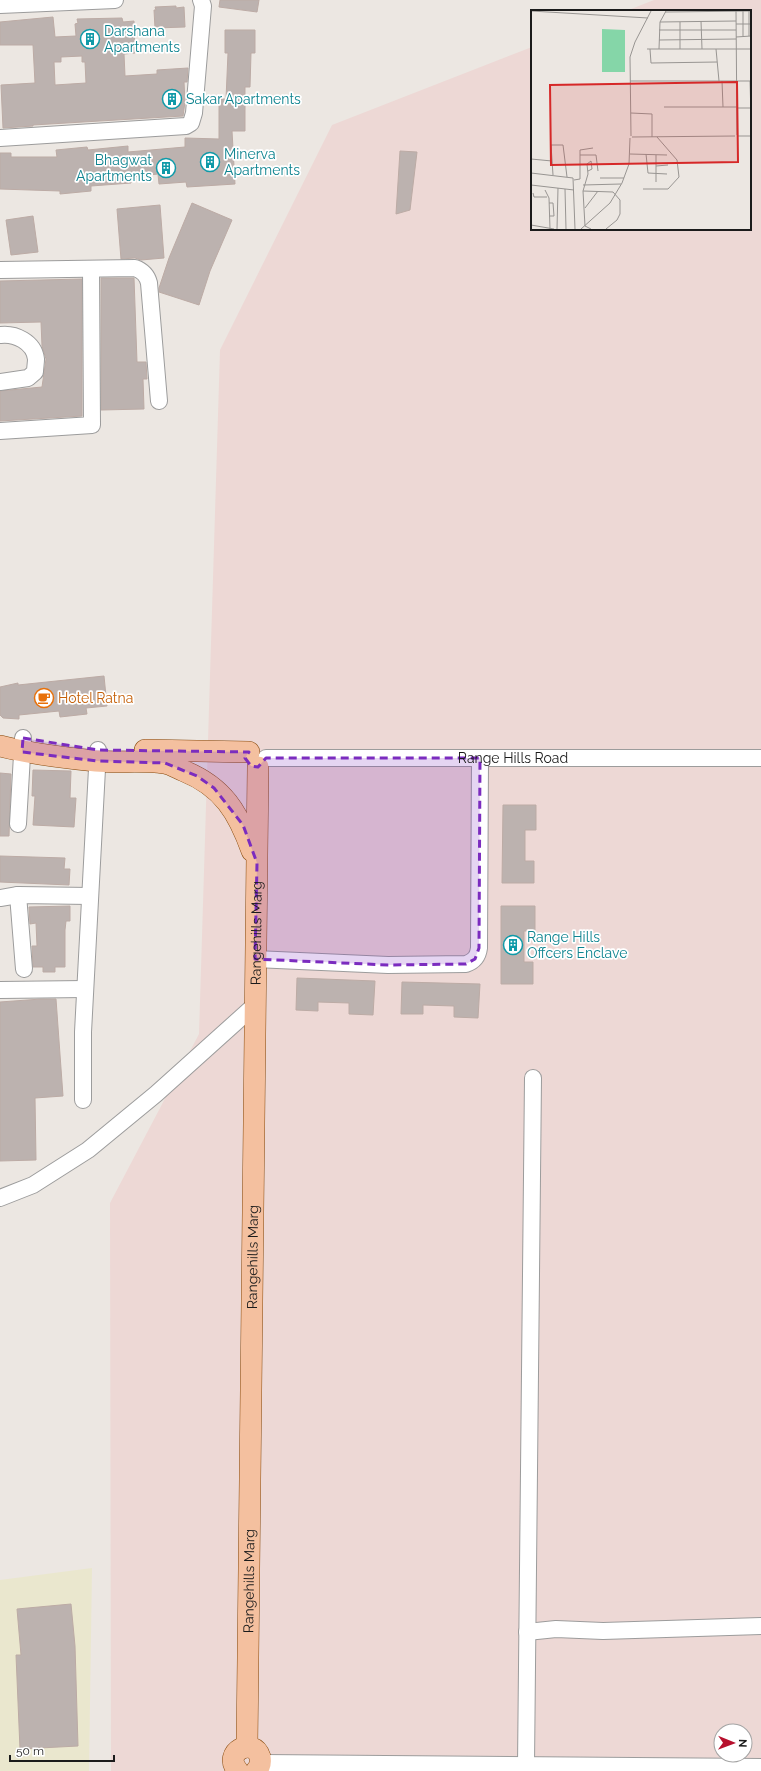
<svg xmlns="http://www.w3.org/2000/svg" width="761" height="1771" font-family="Raleway,sans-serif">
  <rect width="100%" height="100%" fill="#ece7e2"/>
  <path fill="#edd8d5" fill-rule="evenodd" d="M654,0h107v1771h-650l-1,-568 89,-169 21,-684 112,-225 200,-78v182h218v-218h-124zM721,1731h24v24h-24z"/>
  <polygon fill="#eae7ce" points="92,1568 89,1771 0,1771 0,1580"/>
  <g fill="#bcb2af" stroke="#bcaba5" fill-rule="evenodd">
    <polygon points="220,0 259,0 257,12 219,7"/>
    <polygon points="176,6 176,8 184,7 185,27 155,28 154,10 156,10 155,7"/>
    <path d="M53,17l2,20 21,-1 -1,-12 3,-1 -1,-4 45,-1 1,4 11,-1 1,32 -11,1 1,22 32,-2v-4l31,-2 -1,14h-3l1,20 -2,14 -150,9v1l-30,2 -2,-43 34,-2 -2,-38h-33v-23zM82,56v6h3l1,21 -31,2 -1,-23h7v-5z"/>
    <polygon points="225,30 255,30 255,53 251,53 250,87 245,87 245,131 232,131 235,184 187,187 186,182 159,184 158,174 130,177 131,183 91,186 91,191 60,194 60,191 0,189 0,153 11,153 11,157 57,157 56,150 87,147 88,150 128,146 128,152 185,147 185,138 219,139 219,99 226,99 228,53 225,53"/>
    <polygon points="400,151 417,152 410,210 396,214"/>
    <polygon points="192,203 232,220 210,271 199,305 159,292 159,288 169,258"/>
    <polygon points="160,205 164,258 141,260 135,258 121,259 117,209"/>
    <polygon points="33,216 38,252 11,255 6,220"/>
    <polygon points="101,278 134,278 137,362 146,362 147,379 143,379 144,409 101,410"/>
    <polygon points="82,279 82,416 0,421 0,391 42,387 46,359 42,346 41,322 0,323 0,281"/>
    <polygon points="104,676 107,706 86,708 87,714 60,717 59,711 19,715 19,719 3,718 0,715 0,687 18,683 18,685"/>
    <polygon points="33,770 71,771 70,798 76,798 74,827 33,825 35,796 32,796"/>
    <polygon points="0,773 11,774 9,836 0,836"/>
    <polygon points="503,805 536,805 536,830 525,830 525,861 534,861 534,883 502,883"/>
    <polygon points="0,856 65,858 64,869 70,869 69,885 0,882"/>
    <polygon points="70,906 70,921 66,921 65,930 65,967 55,967 55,972 43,972 43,967 33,967 32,946 37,946 36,923 30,924 29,907"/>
    <polygon points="501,906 535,906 535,931 524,931 524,962 533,962 533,984 501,984"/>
    <polygon points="297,978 375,981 373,1015 349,1014 349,1003 318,1002 318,1011 296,1010"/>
    <polygon points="402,982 480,984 478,1018 454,1017 454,1006 423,1005 423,1014 401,1014"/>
    <polygon points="41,999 56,999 63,1096 35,1098 36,1160 0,1161 0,1002"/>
    <polygon points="71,1604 75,1646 78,1746 20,1749 16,1655 21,1655 17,1609"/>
  </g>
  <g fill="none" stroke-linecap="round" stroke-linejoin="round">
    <defs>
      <g id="minor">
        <polyline points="0,5 115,0"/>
        <polyline points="0,138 186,126 191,123 194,113 203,6 201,0"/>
        <path d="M0,270l135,-2c8,3 12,7 14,15l10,118"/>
        <path d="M0,335c15,-2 34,7 36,24 0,4 -1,9 -1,13l-7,6 -28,4"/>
        <polyline points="0,431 92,425 91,269"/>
        <path id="s1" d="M266,758h495"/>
        <polyline points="18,824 23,738"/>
        <polyline points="18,895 24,969"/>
        <polyline points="0,898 18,895 90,896"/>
        <path d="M255,959l133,6 78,-1c9,-3 12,-8 13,-16l1,-190"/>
        <polyline points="0,990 85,989"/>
        <polyline points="83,1100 83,1032 98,750"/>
        <polyline points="0,1198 33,1185 88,1150 156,1094 255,1005"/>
        <polyline points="527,1632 556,1629 603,1631 761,1626"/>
        <polyline points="261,1763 761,1767"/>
        <polyline points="526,1765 533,1078"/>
      </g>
      <g id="major">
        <path d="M0,746c31,8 64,12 96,15 23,2 46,-1 68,2 6,1 13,5 20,8 39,16 54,41 68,80"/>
        <polyline points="145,750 249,752"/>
        <path id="s2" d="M247,1747l11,-980"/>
        <path d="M238,1771c-17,-19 16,-35 22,-14 1,5 0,10 -4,14"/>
      </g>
    </defs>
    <use href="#minor" stroke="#9c9c9c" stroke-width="18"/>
    <use href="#major" stroke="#87490c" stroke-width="22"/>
    <use href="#minor" stroke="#fff" stroke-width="16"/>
    <use href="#major" stroke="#f4c09f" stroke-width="21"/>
  </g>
  <path fill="#7b2cbf" fill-opacity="0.2" stroke="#7b2cbf" stroke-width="3" stroke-dasharray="8 5" stroke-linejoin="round" d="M23,738l75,12 151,2 -4,6 6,8 7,1 8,-9h214l-1,190 -4,11 -9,5 -78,1 -133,-6 2,-96 -14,-38 -29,-37 -17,-12 -32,-13 -68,-2 -75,-9z"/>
  <defs>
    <symbol id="building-ring" viewBox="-11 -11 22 22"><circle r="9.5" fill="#fff" stroke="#0f9aa8" stroke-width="1.5"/><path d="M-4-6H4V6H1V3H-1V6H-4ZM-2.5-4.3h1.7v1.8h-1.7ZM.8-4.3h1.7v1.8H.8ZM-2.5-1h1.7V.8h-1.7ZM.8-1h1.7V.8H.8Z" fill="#0f9aa8"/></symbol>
    <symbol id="cafe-ring" viewBox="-11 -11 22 22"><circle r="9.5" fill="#fff" stroke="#e8710a" stroke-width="1.5"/><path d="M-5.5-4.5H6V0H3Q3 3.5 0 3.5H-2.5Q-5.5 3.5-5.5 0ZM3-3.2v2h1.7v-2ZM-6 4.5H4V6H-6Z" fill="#e8710a"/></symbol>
  </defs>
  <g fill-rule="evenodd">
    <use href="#building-ring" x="79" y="28" width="22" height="22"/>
    <use href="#building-ring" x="161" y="88" width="22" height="22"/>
    <use href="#building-ring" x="199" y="151" width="22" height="22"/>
    <use href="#building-ring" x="155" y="157" width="22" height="22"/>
    <use href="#cafe-ring" x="33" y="687" width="22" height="22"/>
    <use href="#building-ring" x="502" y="934" width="22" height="22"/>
  </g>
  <g text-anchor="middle" stroke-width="3.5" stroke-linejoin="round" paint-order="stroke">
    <g font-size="14" fill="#0d838f" stroke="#fff" text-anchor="start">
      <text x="104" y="36">Darshana<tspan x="104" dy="16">Apartments</tspan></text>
      <text x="186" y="104">Sakar Apartments</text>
      <text x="224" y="159">Minerva<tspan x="224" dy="16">Apartments</tspan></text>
      <text x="152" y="165" text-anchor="end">Bhagwat<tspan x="152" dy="16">Apartments</tspan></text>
      <text x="527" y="942">Range Hills<tspan x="527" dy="16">Offcers Enclave</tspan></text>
    </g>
    <g font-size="14" fill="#c56008" stroke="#fff" text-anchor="start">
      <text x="58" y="703">Hotel Ratna</text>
    </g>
    <g font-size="14" fill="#1b1b1b" stroke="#fff">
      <text dy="5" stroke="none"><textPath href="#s1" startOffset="247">Range Hills Road</textPath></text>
      <text dy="5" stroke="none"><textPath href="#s2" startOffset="814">Rangehills Marg</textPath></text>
      <text dy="5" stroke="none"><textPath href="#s2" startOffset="490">Rangehills Marg</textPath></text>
      <text dy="5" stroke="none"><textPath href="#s2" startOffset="166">Rangehills Marg</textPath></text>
    </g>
  </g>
  <g transform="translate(531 10)">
    <rect width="220" height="220" fill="#ece7e2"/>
    <path d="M71,19l23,1v42h-23z" fill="#85d6a8"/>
    <path fill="none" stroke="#989592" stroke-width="1" d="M0,1l117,7M205,1l1,124M212,1v25M218,1v25M134,2l86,-1M170,11l1,28M129,12l6,-11M149,12v27M205,14h15M128,20h77M205,27l15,-1M128,30l77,-1M116,39h104M119,39l1,14 66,-1M128,39l1,-27 76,-1M185,39l3,32M99,71h121M191,71l1,26M219,71l1,35M133,97h73M206,98h13M100,103l21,1v23M100,126l-1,-79 5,-15 16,-31M207,126h13M101,127l103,-1M99,144l37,1M115,144l2,19 19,1M49,145h16l2,16M125,145v27M0,149l21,2M125,156l12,-1M57,161l4,-2 -1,-8 -4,3 1,10 -5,17 2,35 6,3M0,163l42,5 2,51M22,165l-2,-30h12l4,32M69,168h24M43,170l6,-1v-29l13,-2M0,175l43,5M52,175l38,-1M34,179l1,40M112,179h25l11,-12 -2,-17 -20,-23M14,180l4,8 1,31M52,181l30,1 7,8v14l-3,6 -11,9M2,183l1,4h13M18,193h4l1,13h-5M54,198l13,-17M0,215l23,4M26,219l1,-41M50,219l29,-26 12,-20 7,-19 1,-26"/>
    <path fill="#d62828" fill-opacity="0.15" stroke="#d62828" stroke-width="2" d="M206,72l1,80 -187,3 -1,-80z"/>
    <rect width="220" height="220" fill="none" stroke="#1b1b1b" stroke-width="2"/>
  </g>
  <g transform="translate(733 1743) rotate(91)"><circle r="19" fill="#ffffff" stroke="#a4a4a4"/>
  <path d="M0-3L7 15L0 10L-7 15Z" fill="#b7102d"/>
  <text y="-6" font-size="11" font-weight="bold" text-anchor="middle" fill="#1b1b1b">N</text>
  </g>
  <path d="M10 1755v6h104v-6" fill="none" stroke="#1b1b1b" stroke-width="2"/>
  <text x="16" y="1755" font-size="12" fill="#1b1b1b" stroke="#ffffff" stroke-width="3" paint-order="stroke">50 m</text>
</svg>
